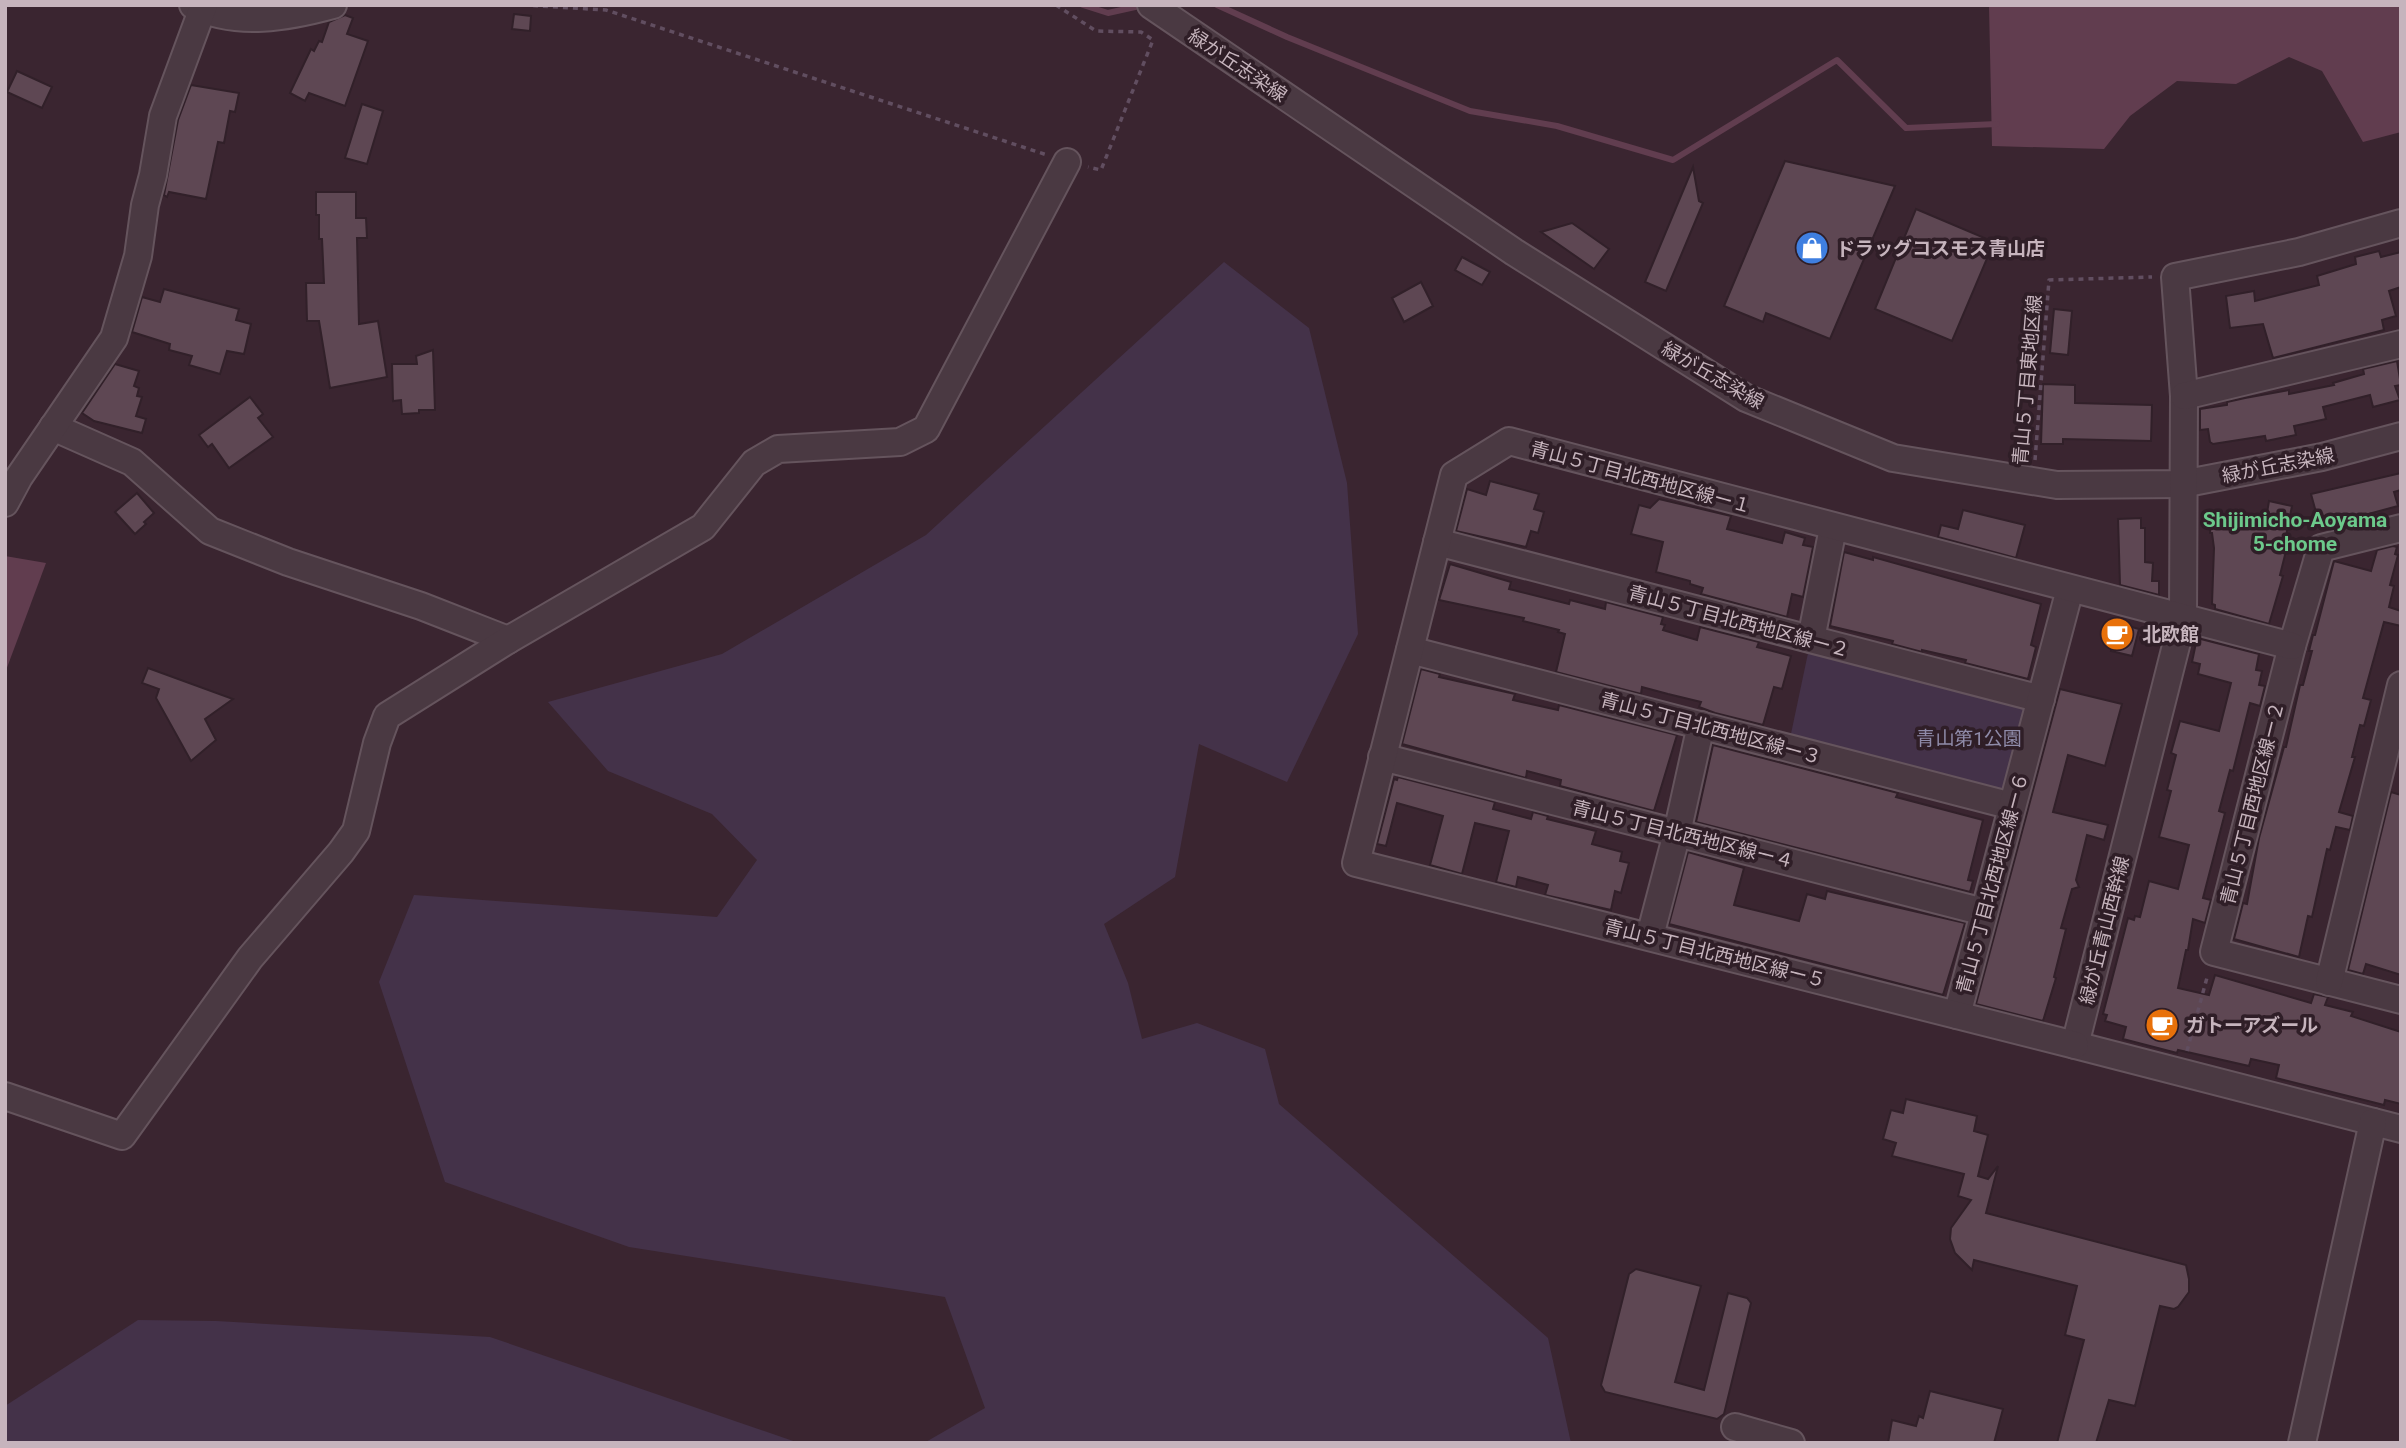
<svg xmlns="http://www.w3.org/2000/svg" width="2406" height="1448" font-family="Roboto,'Noto Sans JP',sans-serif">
  <rect width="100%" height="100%" fill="#3a2530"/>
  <g fill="#443249">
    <polygon points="1224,262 1309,328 1347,483 1358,634 1287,782 1199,744 1175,877 1104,924 1128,983 1142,1039 1197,1023 1265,1049 1279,1104 1548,1338 1571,1443 924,1443 985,1408 945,1297 629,1247 445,1182 379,982 414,895 717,917 757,860 712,814 608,771 548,702 722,654 926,535"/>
    <polygon points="1811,639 2041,699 2012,806 1788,748"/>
    <polygon points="138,1320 216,1321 490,1337 799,1443 5,1443 5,1406"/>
  </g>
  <g fill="#613d4f">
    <polygon points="1989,5 2401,5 2401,132 2363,142 2322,71 2289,57 2236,84 2177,81 2130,116 2104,149 1992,146"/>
    <polygon points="5,556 46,563 5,673"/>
  </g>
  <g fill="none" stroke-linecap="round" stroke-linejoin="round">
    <g stroke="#613d4f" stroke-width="6">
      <polyline points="1083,5 1108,13 1144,5"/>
      <polyline points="1217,5 1287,37 1470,111 1557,126 1673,160 1837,60 1906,128 1997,124"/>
    </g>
  </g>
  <g fill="#5e4753" stroke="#312029" stroke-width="2">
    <polygon points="514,14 531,16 530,31 512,29"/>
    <polygon points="345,15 353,18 347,34 368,41 345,106 309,93 305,101 290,93 311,49 314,51 319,41 322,42 329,22"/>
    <polygon points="17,71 52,87 42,108 7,92"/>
    <polygon points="191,85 239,93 235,112 230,111 224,143 218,142 206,199 169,192 167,197 164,195 178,120"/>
    <polygon points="362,104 383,111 367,164 345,158"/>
    <polygon points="1785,161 1895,186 1830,339 1766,313 1763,322 1724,306"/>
    <polygon points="1693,167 1699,201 1703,203 1666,291 1645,282"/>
    <polygon points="316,192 356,192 356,218 366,218 367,238 357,238 359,324 378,321 387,377 330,388 319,321 307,321 306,283 324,283 322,239 319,239 319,215 316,215"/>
    <polygon points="1916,209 1994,242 1952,341 1875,309"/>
    <polygon points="1572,223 1609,249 1594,269 1541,232"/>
    <polygon points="2379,251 2381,257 2401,252 2401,287 2389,291 2396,316 2382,320 2384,330 2273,358 2263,324 2230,328 2226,296 2254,291 2255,301 2319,285 2317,276 2356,264 2355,257"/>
    <polygon points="1462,257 1490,272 1482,285 1455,270"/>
    <polygon points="1421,282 1433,306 1404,322 1392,298"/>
    <polygon points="164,289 239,309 236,320 251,324 244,354 227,351 220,374 189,365 192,356 169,350 170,344 132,332 142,297 160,302"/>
    <polygon points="2054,309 2072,311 2068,355 2050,353"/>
    <polygon points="433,350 435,410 419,410 419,413 402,414 401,400 393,401 392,364 417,364 416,356"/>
    <polygon points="2397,361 2401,385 2395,386 2400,400 2373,407 2370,395 2323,407 2326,419 2294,426 2296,435 2266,441 2265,436 2213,444 2210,442 2208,429 2200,430 2200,409 2227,405 2227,402 2245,398 2289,390 2289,394 2334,385 2333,383 2364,374 2363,369"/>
    <polygon points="115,364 139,371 134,386 139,388 137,396 142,397 136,416 146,419 142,433 94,421 82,413"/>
    <polygon points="2043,384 2075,385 2075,403 2152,405 2151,441 2063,439 2063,444 2041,444"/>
    <polygon points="250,397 263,414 258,418 273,437 229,468 212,444 208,447 199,435"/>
    <polygon points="2401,473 2401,490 2394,492 2398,506 2320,527 2311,494"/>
    <polygon points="1490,481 1539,494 1534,509 1544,512 1538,533 1531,531 1526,547 1456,531 1467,489 1486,495"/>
    <polygon points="137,493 154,513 144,522 146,524 135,534 115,512"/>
    <polygon points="1659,499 1731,516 1727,529 1782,543 1785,532 1805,538 1803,545 1813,547 1803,597 1792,594 1787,617 1701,594 1703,588 1690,584 1690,581 1656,572 1663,542 1631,534 1639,505 1650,508"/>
    <polygon points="2269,501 2292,506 2285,541 2276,543 2287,547 2280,575 2283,576 2269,624 2215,609 2215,605 2212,604 2214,548 2212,533 2210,533 2211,516 2241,517 2242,514 2266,519"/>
    <polygon points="1963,510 2025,525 2016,558 1938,537 1941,525 1958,529"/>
    <polygon points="2141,518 2141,528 2145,528 2145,562 2153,563 2152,581 2159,581 2159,595 2120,585 2118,519"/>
    <polygon points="2393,546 2397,547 2395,554 2398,555 2390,585 2394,586 2389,607 2401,611 2401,626 2384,622 2363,698 2371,700 2364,726 2360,725 2352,757 2355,757 2339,812 2353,816 2350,830 2336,827 2330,850 2327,849 2312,917 2308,916 2299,957 2234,939 2243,903 2247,904 2259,838 2284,747 2286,747 2300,685 2303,685 2312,651 2309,651 2313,635 2315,635 2334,561 2371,571 2377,550"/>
    <polygon points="1844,552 1873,560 1873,557 2041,604 2031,645 2036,647 2028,679 1965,663 1966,660 1922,650 1922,652 1892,644 1893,641 1830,626"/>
    <polygon points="1450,564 1511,582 1509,589 1569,604 1570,600 1605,609 1606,602 1663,617 1661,624 1665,625 1663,630 1697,640 1700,627 1759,642 1757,647 1791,656 1782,689 1774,687 1763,725 1715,713 1699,707 1701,702 1668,694 1642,687 1641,694 1556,672 1565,634 1558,632 1559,630 1523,621 1524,618 1439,600"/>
    <polygon points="2117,623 2139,629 2132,656 2111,651"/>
    <polygon points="2197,638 2259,654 2256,670 2262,671 2259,685 2265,686 2260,706 2250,703 2233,771 2230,770 2219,811 2225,813 2203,898 2211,900 2205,923 2193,919 2188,950 2186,950 2178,988 2209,995 2215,975 2311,1003 2314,994 2328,997 2325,1005 2353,1012 2351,1016 2401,1032 2401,1104 2385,1100 2384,1105 2276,1078 2279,1065 2251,1059 2249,1066 2178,1050 2177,1053 2123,1039 2126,1027 2105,1021 2107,1015 2103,1014 2128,918 2134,920 2135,916 2140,917 2149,881 2178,889 2189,845 2159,837 2171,791 2167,790 2176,755 2171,753 2180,721 2219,731 2231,683 2198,674 2200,664 2192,662"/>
    <polygon points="148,668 233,699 205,719 216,740 191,761 156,698 159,689 142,683"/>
    <polygon points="1421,669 1440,674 1439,677 1515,694 1513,700 1558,710 1559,705 1677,735 1654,811 1560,786 1561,780 1527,771 1526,778 1402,744"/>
    <polygon points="2060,689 2122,704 2105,766 2068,755 2053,812 2108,825 2104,840 2087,835 2076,880 2079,887 2072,889 2061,928 2066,929 2054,977 2056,978 2043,1021 1976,1004"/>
    <polygon points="1713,745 1898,793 1896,797 1983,820 1968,880 1973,881 1970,892 1696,822"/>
    <polygon points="1398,777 1495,802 1493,809 1531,819 1533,812 1548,816 1547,819 1596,831 1592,844 1622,852 1620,861 1629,863 1621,893 1615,891 1611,910 1545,895 1548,885 1518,877 1516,887 1496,882 1509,831 1475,823 1462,874 1430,865 1443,816 1397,803 1386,846 1377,844 1394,779 1397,780"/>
    <polygon points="2391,792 2401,795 2401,975 2366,964 2363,974 2348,970"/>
    <polygon points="1688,852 1744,868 1734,905 1799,921 1807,894 1825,899 1827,891 1965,923 1943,995 1669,924"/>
    <polygon points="1906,1099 1977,1116 1974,1131 1988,1135 1978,1176 1988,1179 1998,1166 1986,1213 2186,1265 2189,1279 2189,1292 2178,1307 2174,1309 2160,1306 2135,1406 2109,1400 2096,1443 2057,1443 2084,1340 2065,1335 2077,1286 1974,1260 1972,1270 1955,1253 1950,1239 1951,1228 1971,1200 1958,1196 1964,1174 1892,1156 1896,1143 1883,1139 1891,1110 1903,1113"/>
    <polygon points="1636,1269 1701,1286 1675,1382 1704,1390 1728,1293 1747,1298 1751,1303 1724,1414 1717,1419 1605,1392 1601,1385 1629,1274"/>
    <polygon points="1930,1391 2003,1409 1994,1443 1888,1443 1892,1420 1916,1426 1919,1416 1923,1418"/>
  </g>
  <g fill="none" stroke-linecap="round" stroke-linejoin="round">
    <defs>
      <g id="minor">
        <path d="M193,5c43,22 96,12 140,0"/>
        <polyline points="1151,5 1514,252 1746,398 1893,458 2057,485 2182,484 2322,457 2401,436"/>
        <polyline points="2401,223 2299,252 2175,277 2184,396 2183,618 2075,1045 2401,1129"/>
        <polyline points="2184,396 2401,344"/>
        <polyline points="53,427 132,462 210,531 288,562 421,606 508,640"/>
        <polyline points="5,503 19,477 114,338 138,256 145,205 153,175 163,116 204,5"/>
        <polyline points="2401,528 2321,548 2292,646 2214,952 2401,1000"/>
        <polyline points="1437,542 2041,699"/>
        <polyline points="1811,639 1833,528"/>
        <polyline points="1410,650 2012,806"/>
        <polyline points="1382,757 1984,912"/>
        <polyline points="1650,936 1677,833 1701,725"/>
        <polyline points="2329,982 2401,685"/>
        <polyline points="1957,1015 2070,589"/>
        <polyline points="2075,1045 1356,863 1454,475 1509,441 2292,646"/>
        <polyline points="5,1096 122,1136 250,958 341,852 356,831 377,743 387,716 508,640 703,527 754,463 778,449 900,442 926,429 1067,162"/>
        <polyline points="1735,1427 1791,1443"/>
        <polyline points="2302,1443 2373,1122"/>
      </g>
    </defs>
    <use href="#minor" stroke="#65545d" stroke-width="30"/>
    <g stroke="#614e60" stroke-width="3.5" stroke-dasharray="5 5" stroke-linecap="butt">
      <polyline points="523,5 606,10 1047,155"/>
      <polyline points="1056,5 1096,31 1141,32 1153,40 1101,170 1088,167"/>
      <polyline points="2035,460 2049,280 2152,277"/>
      <polyline points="2187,1051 2208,974"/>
    </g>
    <use href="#minor" stroke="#4a3942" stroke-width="26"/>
  </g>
  <defs>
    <symbol id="shop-disc" viewBox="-11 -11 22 22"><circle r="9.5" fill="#3f7fe0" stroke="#2f1e27"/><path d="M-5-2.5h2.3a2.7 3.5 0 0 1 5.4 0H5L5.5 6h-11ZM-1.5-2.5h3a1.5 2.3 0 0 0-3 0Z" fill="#fff"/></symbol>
    <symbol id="cafe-disc" viewBox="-11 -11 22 22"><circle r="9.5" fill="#e8710a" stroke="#2f1e27"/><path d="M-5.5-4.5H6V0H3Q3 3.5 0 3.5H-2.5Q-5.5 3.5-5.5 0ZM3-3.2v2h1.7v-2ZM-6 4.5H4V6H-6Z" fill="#fff"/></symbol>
  </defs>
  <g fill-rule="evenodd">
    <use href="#shop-disc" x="1793" y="229" width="38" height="38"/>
    <use href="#cafe-disc" x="2098" y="615" width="38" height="38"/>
    <use href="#cafe-disc" x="2143" y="1006" width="38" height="38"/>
  </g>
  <g text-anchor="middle" stroke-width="7" stroke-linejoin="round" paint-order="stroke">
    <g font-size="19" fill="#c6b4bd" stroke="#2f1e27">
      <text transform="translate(1238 65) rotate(34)" y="7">緑が丘志染線</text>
      <text transform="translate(1713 375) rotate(30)" y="7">緑が丘志染線</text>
      <text transform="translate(2027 380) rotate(-85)" y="7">青山５丁目東地区線</text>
      <text transform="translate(2278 465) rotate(-11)" y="7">緑が丘志染線</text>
      <text transform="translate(1641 477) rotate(15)" y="7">青山５丁目北西地区線ー１</text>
      <text transform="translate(1739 621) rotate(15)" y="7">青山５丁目北西地区線ー２</text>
      <text transform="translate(1711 728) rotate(15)" y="7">青山５丁目北西地区線ー３</text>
      <text transform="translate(2252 803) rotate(-76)" y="7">青山５丁目西地区線ー２</text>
      <text transform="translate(1683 834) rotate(14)" y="7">青山５丁目北西地区線ー４</text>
      <text transform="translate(1992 883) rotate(-75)" y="7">青山５丁目北西地区線ー６</text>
      <text transform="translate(2104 930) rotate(-76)" y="7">緑が丘青山西幹線</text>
      <text transform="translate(1715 953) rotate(14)" y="7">青山５丁目北西地区線ー５</text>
    </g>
    <g font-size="19" font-weight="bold" fill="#c6b4bd" stroke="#2f1e27" text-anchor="start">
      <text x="1836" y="255">ドラッグコスモス青山店</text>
      <text x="2142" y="641">北欧館</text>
      <text x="2186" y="1032">ガトーアズール</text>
    </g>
    <g font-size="19" fill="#8f8ba9" stroke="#2f1e27">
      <text x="1969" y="745">青山第1公園</text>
    </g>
    <g font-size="21" font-weight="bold" fill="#6cc98b" stroke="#2f1e27">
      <text x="2295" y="527">Shijimicho-Aoyama<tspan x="2295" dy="24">5-chome</tspan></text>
    </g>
  </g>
  <rect width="2406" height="1448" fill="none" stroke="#c6b4bd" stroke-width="14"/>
</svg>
